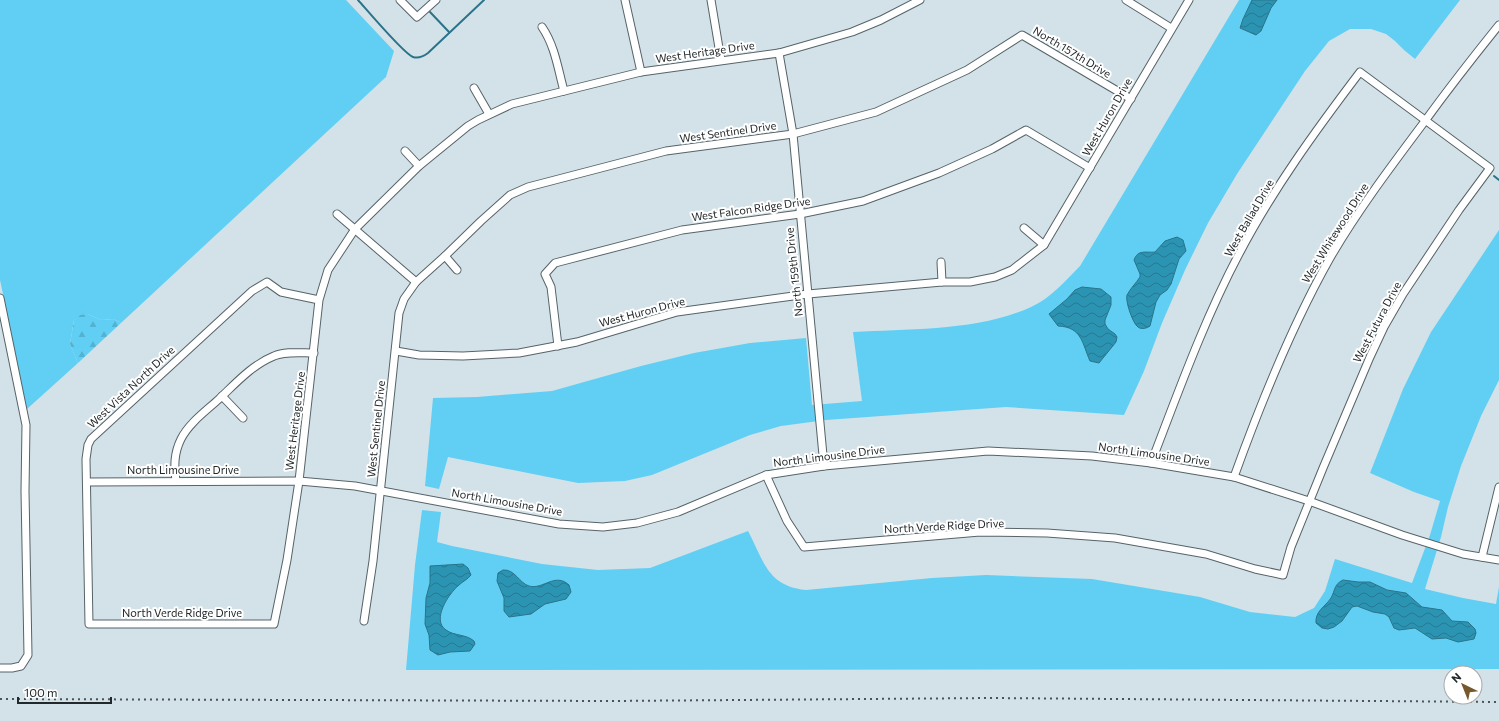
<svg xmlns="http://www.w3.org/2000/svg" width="1499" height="721" font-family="Commissioner,sans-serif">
  <defs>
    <pattern id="forest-firs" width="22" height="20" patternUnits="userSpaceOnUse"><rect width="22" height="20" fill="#61cff4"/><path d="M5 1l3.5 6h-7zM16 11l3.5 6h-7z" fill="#54b2d1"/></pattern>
    <pattern id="water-waves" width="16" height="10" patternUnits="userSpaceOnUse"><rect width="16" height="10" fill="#2c94b3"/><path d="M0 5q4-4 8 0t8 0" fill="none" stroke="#257992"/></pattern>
  </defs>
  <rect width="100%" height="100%" fill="#d3e2e8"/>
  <g fill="#61cff4">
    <polygon points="0,0 346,0 394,51 386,77 121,323 114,319 101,320 88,314 74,320 70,344 78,363 27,409 0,280"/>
    <path d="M1239,0h221l-45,59 -11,-9 -9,-9 -9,-7 -15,-5h-21l-21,12 -24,30 -68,103 -29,49 -23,47 -23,53 -18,48 -20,44 -118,-8 -180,13 -45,6 -31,9 -98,40 -27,6 -47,2 -130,-26 -9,32 -14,-3 8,-88 44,-1 75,-6 89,-25 53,-13 56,-10 56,-5 6,67 50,-4 -9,-69c57,-3 126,-1 178,-25 20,-9 34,-26 49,-41z"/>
    <path d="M1499,230v150l-18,36 -20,50 -13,41 -7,30 -16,52 38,9 33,6 3,-17v82l-1093,1 9,-105 7,-55 19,2 -4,30 15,4 90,18 56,6 52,-2 98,-37c16,30 19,55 58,59l126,-12 54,-3 106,4 108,18 50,15 45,5 19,-9 11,-17 10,-32 77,24 18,-48 10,-34 -26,-9 -44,-19 33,-84 28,-57z"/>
  </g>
  <polygon fill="url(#forest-firs)" points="88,314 101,320 114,319 121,323 78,363 70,344 74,320 80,315"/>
  <g fill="url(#water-waves)" stroke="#29748a">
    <polygon points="1252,0 1277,0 1271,8 1261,31 1256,35 1240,28 1243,19"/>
    <path d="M1177,237l6,3 3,11 -7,8 -8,25 -4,6 -7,5 -4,7 -6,24c-3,2 -8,4 -12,1 -5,-3 -13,-26 -11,-32 3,-6 9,-12 13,-18v-3l-6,-14c4,-11 12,-7 21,-8l10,-11z"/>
    <path d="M1082,287l19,2 10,8v8l-6,15v4l3,5 7,5 2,3 -1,5 -17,21 -9,-2c-8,-18 -8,-34 -32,-35l-9,-12 18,-15 8,-9z"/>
    <path d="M463,564l5,4 3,7c-4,5 -8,6 -12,10 -10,8 -28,35 -13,45 8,6 20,4 28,11l1,3 -5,7 -20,1 -12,3 -8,-5 -1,-15 -4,-11 1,-26 4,-15v-17z"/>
    <path d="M503,570c12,-1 16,13 26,16 14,4 26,-14 40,-1l2,7 -5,7 -21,5 -14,10 -22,3 -5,-6v-13l-7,-17 1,-8z"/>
    <path d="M1343,580l15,2h12l17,8 19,3 16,14 20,3 10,11 16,1 7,7 1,4 -2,6 -16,3 -12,-4 -14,1 -17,-11 -16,2 -5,-2 -5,-11 -4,-3 -12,-2 -16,-6 -5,1 -10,14 -8,6 -6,2 -6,-1 -6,-5c-1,-12 9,-16 15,-25 4,-7 3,-14 12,-18z"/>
  </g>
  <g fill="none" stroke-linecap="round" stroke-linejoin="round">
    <g stroke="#29748a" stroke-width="2">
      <path d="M358,0c9,10 46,54 55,57 6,2 11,-1 15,-4l56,-53"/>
      <polyline points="430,12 449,32"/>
      <polyline points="1494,176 1499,180"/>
    </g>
    <defs>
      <g id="minor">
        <polyline points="400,0 417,17 436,0"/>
        <polyline points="625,0 641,72"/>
        <polyline points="711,0 721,60"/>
        <polyline points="1126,0 1171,28"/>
        <path d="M542,27c13,19 16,42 22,64"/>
        <polyline points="779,53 793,134 824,466"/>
        <polyline points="474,88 489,114"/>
        <polyline points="405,151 419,166"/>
        <polyline points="337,214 416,282"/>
        <polyline points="1024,228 1044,245"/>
        <polyline points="445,256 457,270"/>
        <polyline points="941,262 942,282"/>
        <polyline points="0,298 26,425 25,491 28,655 21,666 12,668 0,668"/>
        <polyline points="319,300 281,292 267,282 252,291 91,439 88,445 86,459 89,624 274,624 287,560 299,481 319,300 328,270 355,229 419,166 468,126 478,120 512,104 641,72 779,53 852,32 881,20 920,0"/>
        <polyline points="558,346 551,287 545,274 555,263 682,230 800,214 863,201 939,173 992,149 1026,130 1090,168"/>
        <polyline points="396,351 419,355 463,356 519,353 577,342 677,312 808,294 942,282 970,282 995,277 1012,270 1044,245 1189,0"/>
        <polyline points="222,396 243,418"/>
        <path d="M766,475l21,46 17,26 176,-15 67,1 68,5 91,16 49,15 28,6 8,-28 32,-79 47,-111 14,-30 19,-33 56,-84 31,-42 -130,-96c-44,58 -87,117 -121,182 -35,66 -61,139 -88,209"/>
        <path d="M1234,477c27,-75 57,-150 96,-219 28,-48 62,-93 95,-137 24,-33 49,-65 74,-96"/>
        <path d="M176,481c-2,-15 -2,-28 5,-42 8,-16 25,-28 38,-40 17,-16 33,-34 55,-43 11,-5 27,-3 40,-3"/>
        <polyline points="87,482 299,481 355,486 559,524 603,527 637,523 678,512 766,475 824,466 988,451 1092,456 1151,463 1234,477 1309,501 1402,535 1463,554 1499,560"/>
        <polyline points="1482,557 1499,487"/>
        <polyline points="364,621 373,561 399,313 404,299 416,282 445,256 481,221 510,195 528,187 666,151 793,134 876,112 967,70 1022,35 1131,99"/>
      </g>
    </defs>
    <use href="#minor" stroke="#566368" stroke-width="9"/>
    <use href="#minor" stroke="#fff" stroke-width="7"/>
    <polyline stroke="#4b5356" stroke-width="2" stroke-dasharray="2 4" stroke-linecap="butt" points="0,699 612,701 992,698 1499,702"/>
  </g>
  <g text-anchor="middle" stroke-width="4" stroke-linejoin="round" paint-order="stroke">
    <g font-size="11" fill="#23292b" stroke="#fff">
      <text transform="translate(705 52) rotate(-8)" y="4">West Heritage Drive</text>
      <text transform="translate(1072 52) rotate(31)" y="4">North 157th Drive</text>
      <text transform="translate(1107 117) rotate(-60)" y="4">West Huron Drive</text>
      <text transform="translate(728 132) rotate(-8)" y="4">West Sentinel Drive</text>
      <text transform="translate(751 209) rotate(-8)" y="4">West Falcon Ridge Drive</text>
      <text transform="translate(1249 218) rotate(-60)" y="4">West Ballad Drive</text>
      <text transform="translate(1335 233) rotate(-58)" y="4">West Whitewood Drive</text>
      <text transform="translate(794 272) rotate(-96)" y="4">North 159th Drive</text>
      <text transform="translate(642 312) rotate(-15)" y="4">West Huron Drive</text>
      <text transform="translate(1377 322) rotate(-62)" y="4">West Futura Drive</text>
      <text transform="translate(131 387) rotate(-43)" y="4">West Vista North Drive</text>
      <text transform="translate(295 421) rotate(-83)" y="4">West Heritage Drive</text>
      <text transform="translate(376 429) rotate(-84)" y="4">West Sentinel Drive</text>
      <text transform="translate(1154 454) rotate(8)" y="4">North Limousine Drive</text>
      <text transform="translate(829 456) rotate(-7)" y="4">North Limousine Drive</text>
      <text x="183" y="474">North Limousine Drive</text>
      <text transform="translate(507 502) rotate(10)" y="4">North Limousine Drive</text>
      <text transform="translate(944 526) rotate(-3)" y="4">North Verde Ridge Drive</text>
      <text x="182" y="617">North Verde Ridge Drive</text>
    </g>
  </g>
  <g transform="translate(1463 685) rotate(317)"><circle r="19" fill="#ffffff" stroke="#a7a9aa"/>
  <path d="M0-3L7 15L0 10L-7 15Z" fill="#77582d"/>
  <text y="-6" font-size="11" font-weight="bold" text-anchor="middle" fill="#23292b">N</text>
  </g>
  <path d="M18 697v6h93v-6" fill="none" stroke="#23292b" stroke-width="2"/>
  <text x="24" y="697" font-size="12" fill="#23292b" stroke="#ffffff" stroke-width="3" paint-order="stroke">100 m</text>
</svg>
